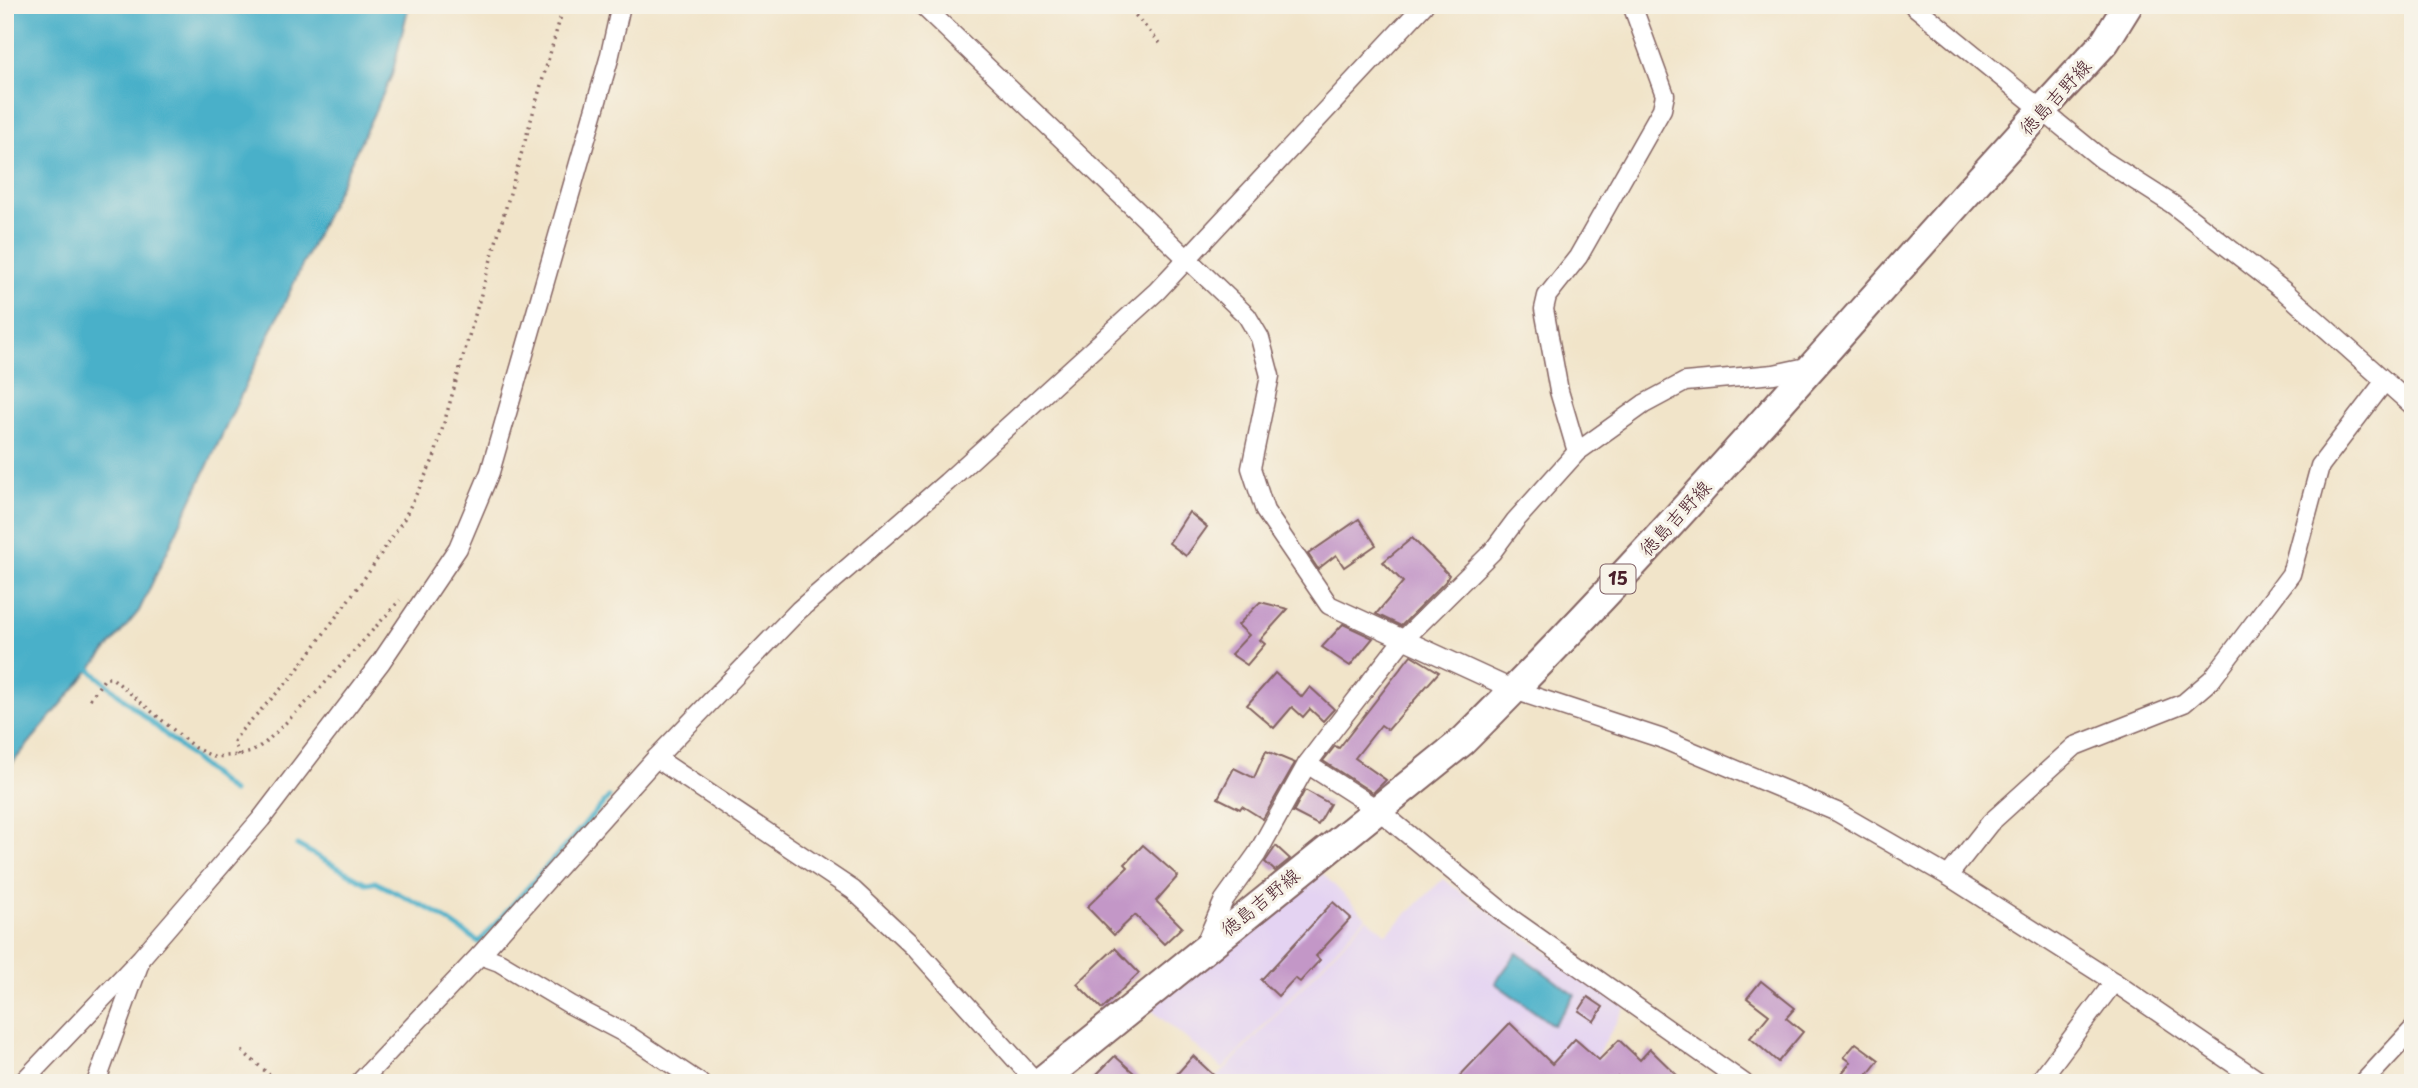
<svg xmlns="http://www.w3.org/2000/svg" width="2418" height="1088" font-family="'Playpen Sans','Klee One',sans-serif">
  <rect width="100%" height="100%" fill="#f7f3e8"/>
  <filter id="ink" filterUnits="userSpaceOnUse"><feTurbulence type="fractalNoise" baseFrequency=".0143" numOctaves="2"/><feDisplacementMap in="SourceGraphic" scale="14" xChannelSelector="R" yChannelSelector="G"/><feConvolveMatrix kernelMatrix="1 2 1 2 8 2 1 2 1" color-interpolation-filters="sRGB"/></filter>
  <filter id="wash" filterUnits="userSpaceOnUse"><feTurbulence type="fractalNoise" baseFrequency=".00686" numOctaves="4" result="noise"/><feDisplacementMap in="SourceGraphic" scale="28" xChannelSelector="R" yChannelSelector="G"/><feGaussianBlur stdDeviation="1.57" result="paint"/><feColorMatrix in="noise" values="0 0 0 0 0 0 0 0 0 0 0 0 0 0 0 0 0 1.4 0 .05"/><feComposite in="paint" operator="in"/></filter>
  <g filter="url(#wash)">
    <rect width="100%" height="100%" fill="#f1e4c9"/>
    <g fill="#e4d3f2">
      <polygon points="1318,869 1366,917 1223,1069 1149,1008"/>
      <polygon points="1443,879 1625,1007 1598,1054 1618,1083 1212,1083 1367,918 1386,934"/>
    </g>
    <g fill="#4ab0c9" stroke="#4a687a" stroke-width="2">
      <polygon points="5,5 409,5 392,75 139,611 5,772"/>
      <polygon points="1517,953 1575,995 1553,1025 1495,983"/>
    </g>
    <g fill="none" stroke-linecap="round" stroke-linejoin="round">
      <g stroke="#4ab0c9" stroke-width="5">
        <polyline points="85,665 232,792"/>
        <polyline points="297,845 366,883 375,882 435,912 479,942 609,797"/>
      </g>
    </g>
    <g id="blocks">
      <g fill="#c397c7">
        <polygon points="1189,512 1207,527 1186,556 1169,543"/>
        <polygon points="1359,519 1376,545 1344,567 1336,555 1318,569 1308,554"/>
        <polygon points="1412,538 1449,575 1445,582 1401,626 1376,614 1403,582 1383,562"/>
        <polygon points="1260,602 1288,609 1260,640 1265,644 1247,665 1231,654 1249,635 1238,625"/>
        <polygon points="1343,624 1373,638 1350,666 1322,647"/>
        <polygon points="1411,655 1439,672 1388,730 1381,725 1355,758 1386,780 1373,793 1323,761 1335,746 1339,748"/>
        <polygon points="1275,673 1302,697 1310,687 1334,709 1323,721 1310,709 1303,717 1292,707 1274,728 1247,705"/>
        <polygon points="1266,751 1295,763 1263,819 1242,806 1240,809 1218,798 1234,768 1254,778"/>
        <polygon points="1305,790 1330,804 1318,825 1293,812"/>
        <polygon points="1143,845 1178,876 1156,901 1182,927 1164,944 1135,915 1114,935 1087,907 1128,867 1125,864"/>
        <polygon points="1276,846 1290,859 1275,871 1265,862"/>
        <polygon points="1333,902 1351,918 1316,956 1320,960 1300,982 1295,978 1278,996 1261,980"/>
        <polygon points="1115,948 1139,973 1102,1009 1077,984"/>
        <polygon points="1761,981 1795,1008 1786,1018 1803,1032 1778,1062 1750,1038 1769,1015 1747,998"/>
        <polygon points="1588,997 1603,1007 1594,1021 1579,1011"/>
        <polygon points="1510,1023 1552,1064 1575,1039 1599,1060 1619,1040 1640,1060 1650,1049 1685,1083 1625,1083 1618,1077 1612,1083 1453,1083"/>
        <polygon points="1856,1043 1879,1060 1861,1083 1834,1083 1851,1062 1844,1057"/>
        <polygon points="1115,1056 1145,1083 1088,1083"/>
        <polygon points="1193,1056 1222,1083 1169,1083"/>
      </g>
    </g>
  </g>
  <g filter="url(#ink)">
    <use href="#blocks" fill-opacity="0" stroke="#846462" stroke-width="2"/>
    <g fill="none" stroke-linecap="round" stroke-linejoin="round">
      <defs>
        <g id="street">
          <polyline points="922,5 1247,316 1260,338 1270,376 1251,468 1265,511 1329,605 1514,690 1660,738 1837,812 1948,876 2114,982 2262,1083"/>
          <polyline points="1913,5 2103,160 2172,204 2284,291 2413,406"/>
          <polyline points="1577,452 1559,391 1544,309 1547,296 1578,257 1662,109 1665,95 1632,5"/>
          <polyline points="656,758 853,890 916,949 1037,1083"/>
          <polyline points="1307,764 1377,809 1509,917 1744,1083"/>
          <polyline points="1948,876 1990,823 2075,746 2184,703 2212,679 2291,574 2320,466 2385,381"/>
          <polyline points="1205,944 1224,900 1257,854 1307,764 1335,727 1402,641 1492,552 1515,521 1577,452 1644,404 1685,382 1774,374 1811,366"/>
          <polyline points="480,955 499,962 571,1005 628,1035 700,1083"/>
          <polyline points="22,1083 141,958 261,819 381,662 458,548 490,472 609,59 621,5"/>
          <polyline points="96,1083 139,965"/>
          <polyline points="359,1083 480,955 656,758 799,610 947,482 1157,291 1424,5"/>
          <polyline points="2038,1083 2114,982"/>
          <polyline points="2363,1083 2413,1029"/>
        </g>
        <path id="primary" d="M1039,1083l424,-342c225,-223 426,-468 642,-699l23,-37"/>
      </defs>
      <use href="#street" stroke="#846462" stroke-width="21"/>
      <use href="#primary" stroke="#846462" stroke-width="32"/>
      <g stroke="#846462" stroke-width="3.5" stroke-dasharray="2 5" stroke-linecap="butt">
        <polyline points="1126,5 1160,43"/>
        <polyline points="90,699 105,678 112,678 195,748 214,757 239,755 252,752 266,742 316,693 400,600"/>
        <polyline points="239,755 234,742 240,732 292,677 371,569 404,519 434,458 564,5"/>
        <polyline points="242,1051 279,1083"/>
      </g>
      <use href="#street" stroke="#fff" stroke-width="18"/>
      <use href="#primary" stroke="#fff" stroke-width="28"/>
    </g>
  </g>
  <g text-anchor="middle" stroke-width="6" stroke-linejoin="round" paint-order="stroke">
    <rect fill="#f7f3e8" stroke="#7e5f64" stroke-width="2" x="1600.5" y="564.5" width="35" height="29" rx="5"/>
    <g font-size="18" font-weight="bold" fill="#4a1f2b">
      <text x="1618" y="585">15</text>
    </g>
    <g font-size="19" fill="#4a1f2b" stroke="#f7f3e8">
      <text transform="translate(2055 97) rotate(-47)" y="7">徳島吉野線</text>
      <text transform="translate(1675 518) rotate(-47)" y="7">徳島吉野線</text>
      <text transform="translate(1260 902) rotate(-39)" y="7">徳島吉野線</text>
    </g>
  </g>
  <rect width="2418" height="1088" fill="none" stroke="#f7f3e8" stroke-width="28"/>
</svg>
